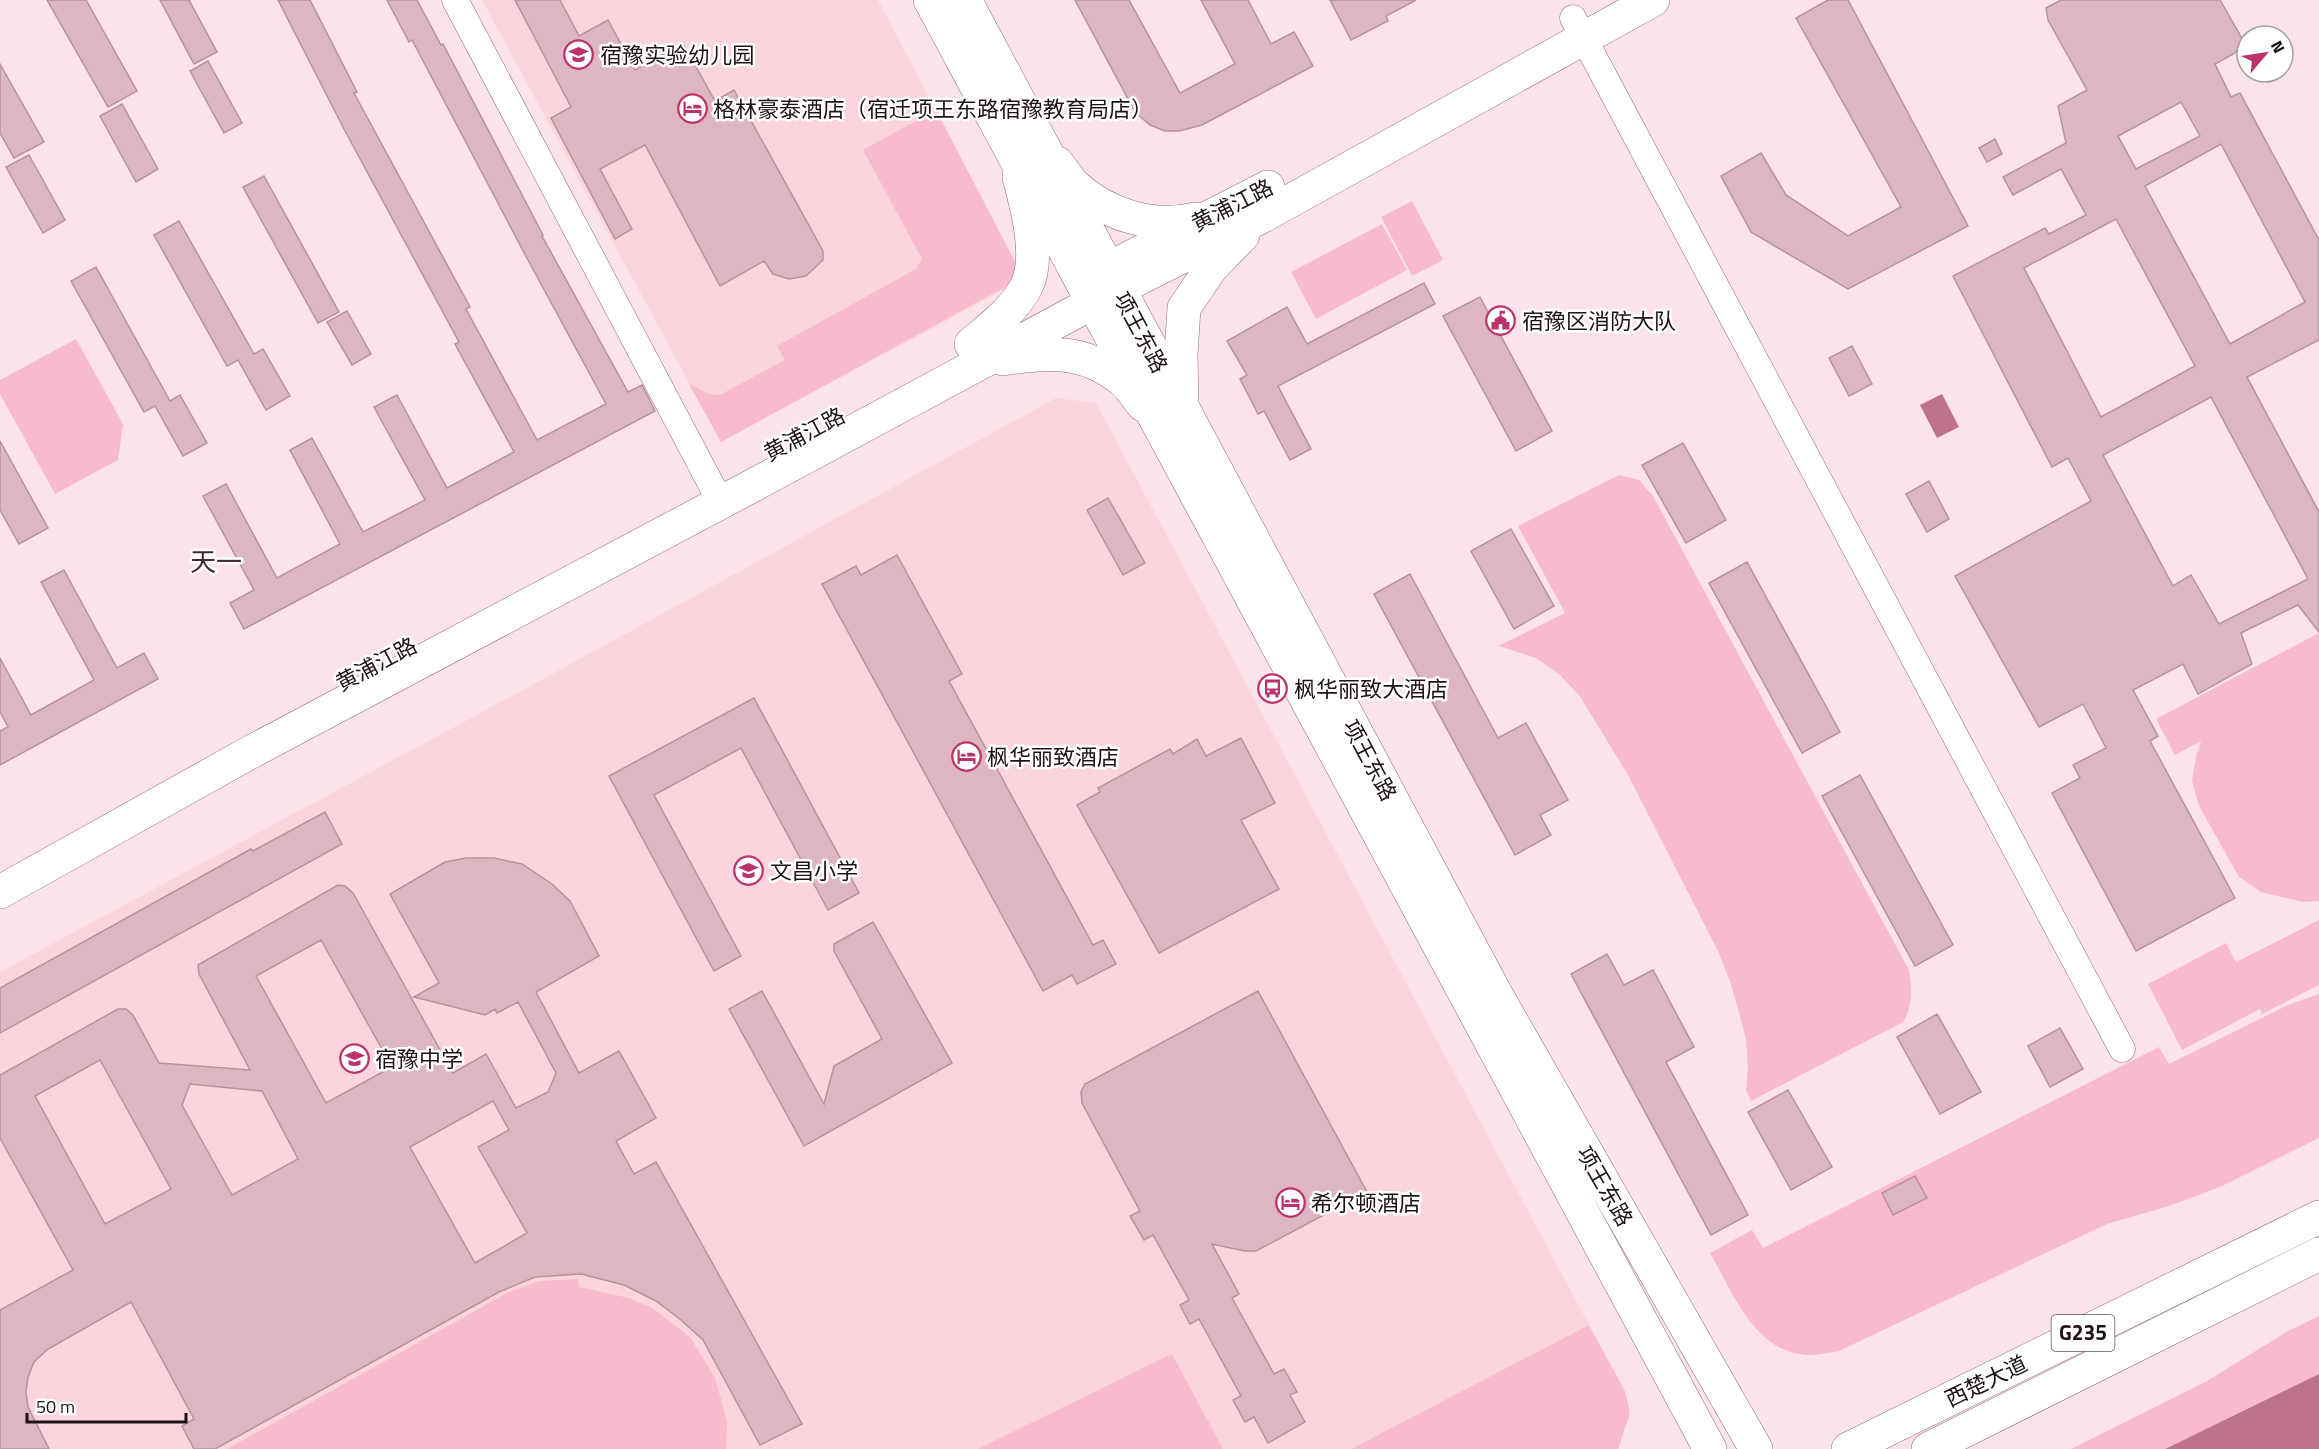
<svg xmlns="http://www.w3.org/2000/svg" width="2319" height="1449" font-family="'Titillium Web','Noto Sans SC',sans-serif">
  <rect width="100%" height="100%" fill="#fce3ea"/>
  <g fill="#fbd4de">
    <polygon points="482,0 878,0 1024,279 721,442"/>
    <polygon points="1056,398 1096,403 1589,1325 1351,1449 1223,1449 1171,1354 978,1449 0,1449 0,972 512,696"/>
  </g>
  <g fill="#f8bbcd">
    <polygon points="936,110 1023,277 721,442 689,384 709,394 720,395 785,360 777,346 916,269 922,259 863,150"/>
    <polygon points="1412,201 1443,260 1412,276 1381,217"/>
    <polygon points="1382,224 1407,270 1316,319 1291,272"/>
    <polygon points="76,339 123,424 118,460 55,494 0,394 0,380"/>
    <path d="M1619,475l20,5 14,16 256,474c3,19 4,35 -6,52l-152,79 -5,-11 2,-22 -2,-29 -15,-55 -13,-33 -90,-176 -49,-80 -20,-21 -23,-16 -38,-12 67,-33 -47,-87z"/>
    <polygon points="2319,633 2319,901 2302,902 2261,892 2239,877 2199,806 2192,781 2196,757 2201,741 2175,755 2156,719"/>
    <polygon points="2319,920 2319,985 2262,1014 2260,1009 2182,1050 2148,984 2226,943 2236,962"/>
    <path d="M2319,994v144l-99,49 -54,20 -59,17 -268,127c-9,1 -19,4 -28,4 -56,0 -77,-61 -101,-102l42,-23 11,18 396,-201 10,17 119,-59z"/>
    <polygon points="578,1279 579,1287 629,1298 652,1308 690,1337 715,1378 727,1421 726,1449 227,1449 509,1292 540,1281"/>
    <polygon points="2319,1316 2319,1374 2165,1449 2071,1449 2207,1381 2288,1331"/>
    <polygon points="1589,1325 1625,1391 1630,1413 1618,1449 1351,1449"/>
    <polygon points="1172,1354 1223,1449 978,1449 1157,1361"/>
  </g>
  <g fill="#c0728b">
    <polygon points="1942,394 1959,427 1937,438 1920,405"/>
    <polygon points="2319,1374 2319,1449 2165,1449"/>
  </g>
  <g fill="#deb6c1" stroke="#b8919c" stroke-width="1.5" fill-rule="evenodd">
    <polygon points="47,0 86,0 137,91 108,107"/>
    <polygon points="160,0 189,0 217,52 194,64"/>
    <polygon points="278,0 310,0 357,92 354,93 470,307 466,309 537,440 606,404 529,262 412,40 409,42 387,0 417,0 441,45 443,44 543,235 542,236 628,392 642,385 655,411 244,629 230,603 254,590 203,496 226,484 277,578 340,544 290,450 312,438 363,532 425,500 374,407 397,395 447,488 514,452 455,344 459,342 345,131"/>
    <polygon points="515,0 560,0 579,36 608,20 635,70 683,43 715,101 734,90 823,251 823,260 806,276 789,279 773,274 764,261 720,286 645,145 600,169 632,229 615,239 551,118 571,107"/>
    <polygon points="1075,0 1129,0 1180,93 1235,64 1201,0 1248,0 1271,44 1294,32 1313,66 1202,125 1179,131 1165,131 1150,125 1135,112"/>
    <polygon points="1330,0 1416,0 1386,16 1388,21 1351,40"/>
    <polygon points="1828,0 1848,0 1968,226 1848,289 1751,232 1721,176 1761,153 1786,195 1848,236 1901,207 1796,18"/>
    <path d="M2061,0h159l24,42 -9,11 -20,11 16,33 9,-4 79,147v100l-72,37 72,135v120l-21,-27 -57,28 11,31 -54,30 -15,-30 -50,26 25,46 -8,5 85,157 -99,53 -84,-158 28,-15 -7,-13 33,-17 -23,-44 -44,23 -84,-151 136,-75 -23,-43 -16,9 -99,-191 92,-48 4,6 37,-19 -25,-46 -48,26 -10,-18 63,-34 -8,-37 29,-16 -39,-70 -2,-12zM2181,102l19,34 -64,33 -18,-33zM2221,144l84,158 -75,42 -85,-158zM2116,219l79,147 -94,51 -77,-149zM2211,397l97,182 -89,45 -28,-49 -18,11 -70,-131z"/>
    <polygon points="208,61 242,123 224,133 190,71"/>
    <polygon points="0,64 44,142 14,158 0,133"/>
    <polygon points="122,104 158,169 136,182 100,116"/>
    <polygon points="1995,139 2002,154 1987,162 1979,148"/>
    <polygon points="29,155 65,220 43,233 6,167"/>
    <polygon points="264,176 339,312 318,323 243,187"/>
    <polygon points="179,221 254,354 263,349 290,396 266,410 238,360 227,366 154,235"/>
    <polygon points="96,267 170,401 180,395 207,443 183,456 155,406 144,412 71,281"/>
    <polygon points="1424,283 1435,304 1278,386 1311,449 1290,460 1264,411 1258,414 1240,379 1247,375 1227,341 1287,307 1307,344"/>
    <polygon points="1480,297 1552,431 1516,451 1443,316"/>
    <polygon points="347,311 371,354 352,365 327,322"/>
    <polygon points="1852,346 1872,384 1849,396 1829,358"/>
    <polygon points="0,441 48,528 19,544 0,510"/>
    <polygon points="1683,443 1726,520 1686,543 1642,465"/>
    <polygon points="1929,481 1949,519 1927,532 1906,494"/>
    <polygon points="1108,498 1145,563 1123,575 1087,510"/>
    <polygon points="1511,529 1554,606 1514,629 1471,551"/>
    <polygon points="897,555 962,674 949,681 1093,945 1103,940 1116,964 1077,984 1072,975 1043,991 822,584 856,566 861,575"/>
    <polygon points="1747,562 1840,732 1802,753 1709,583"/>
    <polygon points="64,570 117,668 144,653 158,679 0,765 0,731 8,727 0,712 0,658 31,715 94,680 41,582"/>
    <polygon points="1410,574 1498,738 1526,723 1568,800 1540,815 1551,835 1515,855 1374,594"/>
    <polygon points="754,698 859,893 828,910 741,748 654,795 741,956 714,971 609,776"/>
    <polygon points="1241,738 1275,803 1241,820 1279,889 1159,953 1077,805 1100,792 1098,788 1170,749 1173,754 1197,739 1206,756"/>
    <polygon points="1860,775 1953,945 1915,966 1822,796"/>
    <polygon points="325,812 342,844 0,1033 0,988 251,849 253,851"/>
    <path d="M466,858h28l28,6 30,20 18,17 29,55 -63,36 43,81 40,-22 37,67 -40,23 18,33 22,-12 146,262 -42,21 -57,-105 -22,-20 -25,-19 -32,-16 -43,-11 -46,3 -36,15 -284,157h-21l-12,-23 12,-7 -63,-117 -83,47 -14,13 -6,15 -2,15 2,15 21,42h-49v-139l73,-40 -73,-132v-63l118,-66h8l7,6 26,48 91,7 -51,-96 -1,-9 140,-80 7,1 8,7 100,180 33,-19 30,54 32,-16 8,-19 -38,-71 -21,11 -2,-4 -10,6 -71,-18 25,-14 -49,-89 55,-32zM321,940l71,127 -66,36 -70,-127zM100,1060l71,129 -66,35 -70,-128zM190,1084l72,7 36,68 -66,36 -50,-90zM493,1101l16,29 -31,17 49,86 -52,30 -65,-116z"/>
    <polygon points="873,922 952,1063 804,1146 729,1009 762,991 824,1104 834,1066 882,1039 834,951 834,944"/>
    <polygon points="1607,954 1624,985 1653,970 1694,1047 1666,1062 1748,1215 1711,1235 1571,974"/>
    <polygon points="1258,991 1367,1192 1256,1251 1245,1251 1212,1244 1239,1294 1232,1298 1274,1374 1284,1369 1297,1392 1290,1395 1305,1422 1268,1443 1254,1417 1245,1422 1233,1400 1241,1396 1199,1319 1190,1324 1180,1305 1189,1300 1153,1235 1144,1240 1130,1216 1140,1211 1082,1103 1081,1092 1085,1084"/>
    <polygon points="1937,1014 1981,1092 1940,1114 1897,1037"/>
    <polygon points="2060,1028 2083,1069 2050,1087 2028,1046"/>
    <polygon points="1788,1090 1832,1167 1791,1190 1748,1112"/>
    <polygon points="1915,1176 1927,1198 1893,1215 1882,1193"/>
  </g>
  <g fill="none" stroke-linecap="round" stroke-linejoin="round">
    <defs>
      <g id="street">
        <polyline points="455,0 721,503"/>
        <polyline points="1573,18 2122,1049"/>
      </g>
      <g id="secondary">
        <path d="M1057,163c6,7 11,15 17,22 32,30 79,44 121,34"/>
        <polyline points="1082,282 1268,187"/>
        <path d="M971,344c20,-17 43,-34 55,-57 15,-28 1,-80 -7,-110"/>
        <path d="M1003,359c44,-7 82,-10 119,21 8,6 14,17 21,25"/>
        <polyline points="1182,410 1181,355 1184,308 1212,267 1243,235"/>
        <polyline points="0,892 249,753 750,487 1118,289 1263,216 1653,0"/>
      </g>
      <g id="primary">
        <polyline points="930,0 1710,1449"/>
        <polyline points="965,0 1497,996 1756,1449"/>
      </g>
      <g id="highway">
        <polyline points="1848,1449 2319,1217"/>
        <polyline points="1928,1449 2319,1254"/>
      </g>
    </defs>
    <use href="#street" stroke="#906b76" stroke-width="27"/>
    <use href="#secondary" stroke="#906b76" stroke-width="34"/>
    <use href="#primary" stroke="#906b76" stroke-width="34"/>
    <use href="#highway" stroke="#906b76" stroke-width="34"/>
    <use href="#street" stroke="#fff" stroke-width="26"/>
    <use href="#secondary" stroke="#fff" stroke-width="33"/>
    <use href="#primary" stroke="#fff" stroke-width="33"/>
    <use href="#highway" stroke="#fff" stroke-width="33"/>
  </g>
  <defs>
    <symbol id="school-ring" viewBox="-11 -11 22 22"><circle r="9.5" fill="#fff" stroke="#bc326c" stroke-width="1.5"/><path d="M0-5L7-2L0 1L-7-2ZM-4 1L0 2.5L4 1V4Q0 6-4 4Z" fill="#bc326c"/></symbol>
    <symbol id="hotel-ring" viewBox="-11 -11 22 22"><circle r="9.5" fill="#fff" stroke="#bc326c" stroke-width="1.5"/><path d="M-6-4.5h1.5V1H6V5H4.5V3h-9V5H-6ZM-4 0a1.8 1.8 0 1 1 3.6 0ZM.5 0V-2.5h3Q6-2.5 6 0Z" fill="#bc326c"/></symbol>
    <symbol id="civic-ring" viewBox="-11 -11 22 22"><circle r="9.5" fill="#fff" stroke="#bc326c" stroke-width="1.5"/><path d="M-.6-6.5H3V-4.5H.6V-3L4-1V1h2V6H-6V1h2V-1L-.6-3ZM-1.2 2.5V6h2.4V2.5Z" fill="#bc326c"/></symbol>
    <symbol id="bus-ring" viewBox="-11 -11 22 22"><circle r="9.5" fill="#fff" stroke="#bc326c" stroke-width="1.5"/><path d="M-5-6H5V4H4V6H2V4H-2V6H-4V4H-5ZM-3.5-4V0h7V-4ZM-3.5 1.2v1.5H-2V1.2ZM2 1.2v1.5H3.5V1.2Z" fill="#bc326c"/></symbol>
  </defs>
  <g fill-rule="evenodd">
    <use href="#school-ring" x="562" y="38" width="33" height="33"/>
    <use href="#hotel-ring" x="676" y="92" width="33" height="33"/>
    <use href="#civic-ring" x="1484" y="304" width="33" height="33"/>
    <use href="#bus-ring" x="1256" y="672" width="33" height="33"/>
    <use href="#hotel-ring" x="950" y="740" width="33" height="33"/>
    <use href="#school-ring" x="732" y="854" width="33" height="33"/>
    <use href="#school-ring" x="338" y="1042" width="33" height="33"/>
    <use href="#hotel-ring" x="1274" y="1186" width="33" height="33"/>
  </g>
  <g text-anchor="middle" stroke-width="5" stroke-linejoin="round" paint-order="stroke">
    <rect fill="#fff" stroke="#62585c" stroke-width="1.5" x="2051.5" y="1315" width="63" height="36" rx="4.5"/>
    <g font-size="21" font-weight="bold" fill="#1f1116">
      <text x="2083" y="1340">G235</text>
    </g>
    <g font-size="22" fill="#1f1116" stroke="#fff" text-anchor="start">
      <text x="600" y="63">宿豫实验幼儿园</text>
      <text x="713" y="117">格林豪泰酒店（宿迁项王东路宿豫教育局店）</text>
      <text x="1522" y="329">宿豫区消防大队</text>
      <text x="1294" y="697">枫华丽致大酒店</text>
      <text x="987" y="765">枫华丽致酒店</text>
      <text x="770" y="879">文昌小学</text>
      <text x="375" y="1067">宿豫中学</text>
      <text x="1311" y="1211">希尔顿酒店</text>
    </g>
    <g font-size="22" fill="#1f1116" stroke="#fff">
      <text transform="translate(1232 205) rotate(-27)" y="8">黄浦江路</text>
      <text transform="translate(1141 332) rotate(62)" y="8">项王东路</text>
      <text transform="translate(804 434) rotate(-28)" y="8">黄浦江路</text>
      <text transform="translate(376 664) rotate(-28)" y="8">黄浦江路</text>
      <text transform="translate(1370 760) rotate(62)" y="8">项王东路</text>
      <text transform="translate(1605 1186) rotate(60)" y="8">项王东路</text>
      <text transform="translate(1986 1381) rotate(-26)" y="8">西楚大道</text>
    </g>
    <g font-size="26" fill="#452730" stroke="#fff">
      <text x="216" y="571">天一</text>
    </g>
  </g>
  <g transform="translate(2265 54) rotate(61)"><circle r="28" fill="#ffffff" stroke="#a5a0a2" stroke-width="1.5"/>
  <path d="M0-4.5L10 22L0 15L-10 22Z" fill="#bc326c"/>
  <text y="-9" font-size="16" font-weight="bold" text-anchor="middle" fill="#1f1116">N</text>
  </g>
  <path d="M27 1413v9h159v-9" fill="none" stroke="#1f1116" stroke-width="3"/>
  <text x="36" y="1413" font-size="18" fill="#1f1116" stroke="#ffffff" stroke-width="4.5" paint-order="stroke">50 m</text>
</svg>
